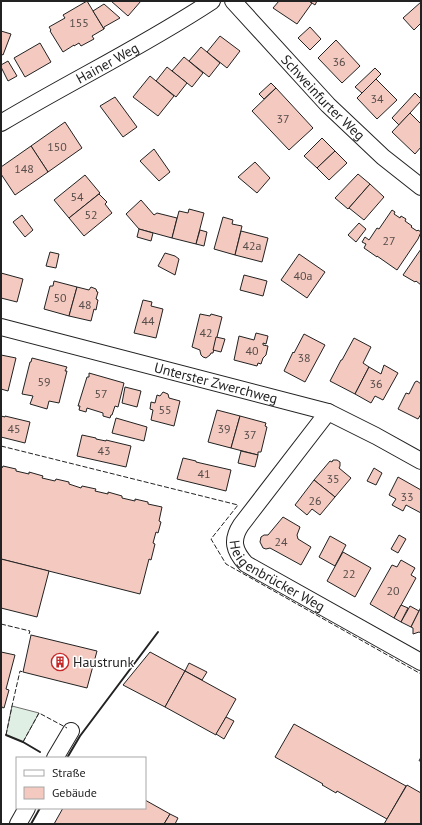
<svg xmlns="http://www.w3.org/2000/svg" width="422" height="825" font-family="'PT Sans',sans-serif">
  <rect width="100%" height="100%" fill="#fff"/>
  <polygon fill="#e0efe3" stroke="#6f6f6f" points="12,706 39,713 23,742 6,735"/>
  <g fill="#f3c9c0" stroke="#222">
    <polygon points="87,1 104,29 92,36 94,39 81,46 79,43 74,46 74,45 63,52 50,31 51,30 49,27 65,18 63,15"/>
    <polygon points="111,1 141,1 128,16"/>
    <polygon points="279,1 309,1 312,3 297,24 273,8"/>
    <polygon points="309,1 317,1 315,5"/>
    <polygon points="421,2 421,23 414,30 403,18"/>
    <polygon points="104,4 120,18 104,27 104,29 93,11"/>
    <polygon points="310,27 321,39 310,50 298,38"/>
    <polygon points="1,31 11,34 3,55 1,54"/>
    <polygon points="220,36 240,51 227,68 207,52"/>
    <polygon points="336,40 360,66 342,83 318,58"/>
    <polygon points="40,43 51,62 25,77 14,58"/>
    <polygon points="201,47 220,63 209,77 189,61"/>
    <polygon points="184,57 203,73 192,87 172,71"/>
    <polygon points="8,61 17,76 8,81 1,67 1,65"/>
    <polygon points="167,67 187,83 176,97 156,81"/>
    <polygon points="375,68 381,74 362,93 355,87"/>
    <polygon points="150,76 174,96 158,116 133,97"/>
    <polygon points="376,79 397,100 377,119 357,98"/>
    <polygon points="271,83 276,88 264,99 259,94"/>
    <polygon points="276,88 313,128 289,150 252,111"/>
    <polygon points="415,93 421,99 421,101 399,125 392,118"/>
    <polygon points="115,97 137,127 123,137 100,106"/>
    <polygon points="410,113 421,124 421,147 415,154 392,132"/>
    <polygon points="65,122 82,148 48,172 31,146"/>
    <polygon points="322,138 335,151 317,168 304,156"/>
    <polygon points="31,146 48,172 15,195 1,174 1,167"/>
    <polygon points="154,149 170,172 159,181 140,161"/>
    <polygon points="335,151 347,163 329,180 317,168"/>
    <polygon points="255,162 270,178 257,193 238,177"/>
    <polygon points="358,174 370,184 348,209 335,198"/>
    <polygon points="85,175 100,193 69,218 54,200"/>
    <polygon points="370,184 384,197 364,220 349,208"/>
    <polygon points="99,194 107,202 105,204 112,213 84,236 69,218"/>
    <polygon points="141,200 154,215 157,213 177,218 172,238 139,229 126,214"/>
    <polygon points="189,209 204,213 196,244 172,238 179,211 188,213"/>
    <polygon points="392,210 395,212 394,214 400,218 401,216 406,219 405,221 412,226 411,227 417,231 418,230 421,232 418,239 397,270 377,256 377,257 364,248 366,244 362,242 365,237 369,240 377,228 379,229"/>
    <polygon points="22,215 33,230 25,237 13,222"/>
    <polygon points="223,217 233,220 232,224 242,226 235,255 214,249"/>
    <polygon points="359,223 366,229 356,242 348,235"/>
    <polygon points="139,229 153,233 151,241 137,237"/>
    <polygon points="200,230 207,232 204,246 196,244"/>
    <polygon points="241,231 268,238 262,262 235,255"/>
    <polygon points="421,249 421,285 416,281 415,282 403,275"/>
    <polygon points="50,252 59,254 56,268 46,266"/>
    <polygon points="165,253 175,256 179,259 175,275 158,266"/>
    <polygon points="299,254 325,272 307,298 281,280"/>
    <polygon points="1,273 23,279 17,302 1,298"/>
    <polygon points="244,275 267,281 263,296 240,290"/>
    <polygon points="54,281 77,287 69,316 44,309 50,286 53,286"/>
    <polygon points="77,287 89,290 91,287 96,289 97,292 98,292 96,299 98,300 96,310 94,309 91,321 69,316"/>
    <polygon points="143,300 152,302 151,306 163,309 156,338 134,333"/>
    <polygon points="200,314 210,316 211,314 222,317 213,353 211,353 210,355 206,358 203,357 201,355 200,351 200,350 192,347"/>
    <polygon points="256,333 268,336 266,344 263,343 263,345 268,346 266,355 263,358 261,364 258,363 257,366 234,360 239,336 254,340"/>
    <polygon points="304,334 325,345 305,382 284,371 293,352 294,353"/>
    <polygon points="216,337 225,339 221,352 213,350"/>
    <polygon points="354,338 371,347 363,363 369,367 355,394 330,381 341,360 342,360"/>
    <polygon points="1,355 16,358 8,391 1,389"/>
    <polygon points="32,358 67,367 65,371 67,371 59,403 49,401 47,409 30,404 33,396 22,394 30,362 31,362"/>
    <polygon points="384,365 398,373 383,400 375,396 371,403 355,394 369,367 381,374"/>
    <polygon points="89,373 124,383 118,407 115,406 112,415 111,415 110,418 103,416 103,413 87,408 86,412 79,410 80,406 78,406 87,377 89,377"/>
    <polygon points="417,381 421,384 421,414 418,419 398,409 406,393 409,394 415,382"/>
    <polygon points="125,387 141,391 137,407 122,403"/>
    <polygon points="163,392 168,394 169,398 180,401 174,426 151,420 153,410 150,409 151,402 155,403 157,395 160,396"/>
    <polygon points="217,410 240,416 231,448 208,442"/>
    <polygon points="1,416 5,417 5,416 30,422 25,443 1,437"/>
    <polygon points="240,416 266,423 265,426 267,427 261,452 258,452 258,455 231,448"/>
    <polygon points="116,418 147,427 144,441 112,433"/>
    <polygon points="82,435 96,438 96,439 106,441 106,440 131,446 126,467 77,456"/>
    <polygon points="241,451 258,455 255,467 238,463"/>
    <polygon points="183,458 196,461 196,462 231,470 226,491 177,479"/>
    <polygon points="333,460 337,460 340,462 340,466 339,468 351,478 335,497 314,480 330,461 332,462"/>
    <polygon points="3,466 16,469 16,471 29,474 29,472 43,476 42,478 55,481 56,479 69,482 69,484 81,488 82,486 96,489 95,491 108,494 108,492 122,496 122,498 135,501 135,499 148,502 148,504 162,507 159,521 161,522 158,533 156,532 153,543 155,544 151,560 149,559 140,594 1,559 1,468 2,468"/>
    <polygon points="374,468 382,473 376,485 367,481"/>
    <polygon points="398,477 421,490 421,513 406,505 403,511 392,505 396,499 389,495"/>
    <polygon points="314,480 335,497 320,515 312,509 307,515 295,505"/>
    <polygon points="283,517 300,527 297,535 298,539 311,547 301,565 270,548 266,549 263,548 260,542 261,537 264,535 268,535"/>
    <polygon points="399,535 406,539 398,553 391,549"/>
    <polygon points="330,536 346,545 335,566 319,557"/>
    <polygon points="343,552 371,568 355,597 327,581"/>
    <polygon points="1,559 49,571 37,617 1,608"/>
    <polygon points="401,560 415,568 411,575 416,578 394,618 370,604 392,565 397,567"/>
    <polygon points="401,605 408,608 401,622 394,618"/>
    <polygon points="410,606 419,611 411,627 401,622"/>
    <polygon points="421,607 421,633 419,632 413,634 413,628 411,627"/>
    <polygon points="31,635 97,651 87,688 23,672"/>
    <polygon points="1,652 15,655 6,689 9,690 4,708 2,707 1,711"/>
    <polygon points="150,652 185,671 165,707 123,685"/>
    <polygon points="189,663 207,672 202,680 185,671"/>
    <polygon points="185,671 236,699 216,735 165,707"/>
    <polygon points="226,717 234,721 224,739 216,734"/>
    <polygon points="294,724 406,786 387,819 337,791 336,793 324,786 322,785 323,784 275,757"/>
    <polygon points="407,785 421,793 421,824 384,824"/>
    <polygon points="145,800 170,814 164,824 54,824 63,808 145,808"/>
    <polygon points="170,814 178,818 175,824 164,824"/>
  </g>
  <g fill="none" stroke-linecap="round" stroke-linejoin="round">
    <defs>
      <g id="minor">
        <path id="s1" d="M233,1l95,104 55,52 38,30"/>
        <path id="s2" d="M1,123c70,-42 143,-77 211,-122"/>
        <path id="s3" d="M1,327l327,85 48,24 45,25"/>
        <path id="s4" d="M328,412l-87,113c-10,15 -7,26 5,39l175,98"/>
        <polyline points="55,758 71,731"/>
        <polyline points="18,824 27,808"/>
      </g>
    </defs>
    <use href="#minor" stroke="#222" stroke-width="18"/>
    <use href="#minor" stroke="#fff" stroke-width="16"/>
    <g stroke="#222" stroke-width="1" stroke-dasharray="5 2" stroke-linecap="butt">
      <polyline points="1,446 238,505 211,539 226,564 421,674"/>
      <polyline points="1,624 30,631 29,634 31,635"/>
      <polyline points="6,735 12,706 20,671 23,672"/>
      <polyline points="23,742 39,713 67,728"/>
      <polyline points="421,757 419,761 421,762"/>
    </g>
    <g stroke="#222" stroke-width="2">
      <polyline points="6,735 23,742 40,752"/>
      <polyline points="67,758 80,736 158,632"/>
      <polyline points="31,824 40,808"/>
    </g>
  </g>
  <defs>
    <symbol id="building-ring" viewBox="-11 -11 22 22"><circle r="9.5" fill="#fff" stroke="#c62828" stroke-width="1.5"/><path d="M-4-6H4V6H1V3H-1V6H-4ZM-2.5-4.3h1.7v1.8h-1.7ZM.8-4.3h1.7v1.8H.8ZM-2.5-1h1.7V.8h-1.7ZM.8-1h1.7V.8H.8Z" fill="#c62828"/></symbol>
  </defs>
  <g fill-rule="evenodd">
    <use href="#building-ring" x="50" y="652" width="20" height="20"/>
  </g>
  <g text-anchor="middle" stroke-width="3" stroke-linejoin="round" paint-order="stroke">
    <g font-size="12" fill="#564c4a">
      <text x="79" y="27">155</text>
      <text x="339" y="66">36</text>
      <text x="377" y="103">34</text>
      <text x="283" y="123">37</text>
      <text x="57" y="151">150</text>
      <text x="24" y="173">148</text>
      <text x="77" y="201">54</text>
      <text x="91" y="219">52</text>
      <text x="389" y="245">27</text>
      <text x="252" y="250">42a</text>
      <text x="303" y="280">40a</text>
      <text x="60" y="302">50</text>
      <text x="85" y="309">48</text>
      <text x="148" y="325">44</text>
      <text x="206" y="337">42</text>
      <text x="252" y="355">40</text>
      <text x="304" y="362">38</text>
      <text x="44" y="386">59</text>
      <text x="376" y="388">36</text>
      <text x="101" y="398">57</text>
      <text x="165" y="414">55</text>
      <text x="14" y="433">45</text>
      <text x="224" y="433">39</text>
      <text x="250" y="439">37</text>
      <text x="104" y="455">43</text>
      <text x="204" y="478">41</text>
      <text x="333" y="483">35</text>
      <text x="407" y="501">33</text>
      <text x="315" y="505">26</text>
      <text x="281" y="546">24</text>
      <text x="349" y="578">22</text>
      <text x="393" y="595">20</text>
    </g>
    <g font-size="14" fill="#222" stroke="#fff">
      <text dy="5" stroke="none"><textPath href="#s2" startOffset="122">Hainer Weg</textPath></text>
      <text dy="5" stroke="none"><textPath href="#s1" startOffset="132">Schweinfurter Weg</textPath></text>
      <text dy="5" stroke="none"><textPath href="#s3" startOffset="222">Unterster Zwerchweg</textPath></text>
      <text dy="5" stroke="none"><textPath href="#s4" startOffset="217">Heigenbrücker Weg</textPath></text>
    </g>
    <g font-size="14" fill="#222" stroke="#fff" text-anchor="start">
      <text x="73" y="667">Haustrunk</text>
    </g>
  </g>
  <rect width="422" height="825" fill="none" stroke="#222222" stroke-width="4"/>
  <rect x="16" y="757" width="130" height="52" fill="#ffffff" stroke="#a7a7a7"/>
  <rect x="24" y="770" width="20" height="6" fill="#ffffff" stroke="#a7a7a7"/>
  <text x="52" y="777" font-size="12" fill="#222222">Straße</text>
  <rect x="24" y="787" width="20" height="12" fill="#f3c9c0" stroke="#a7a7a7"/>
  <text x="52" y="797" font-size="12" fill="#222222">Gebäude</text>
</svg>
